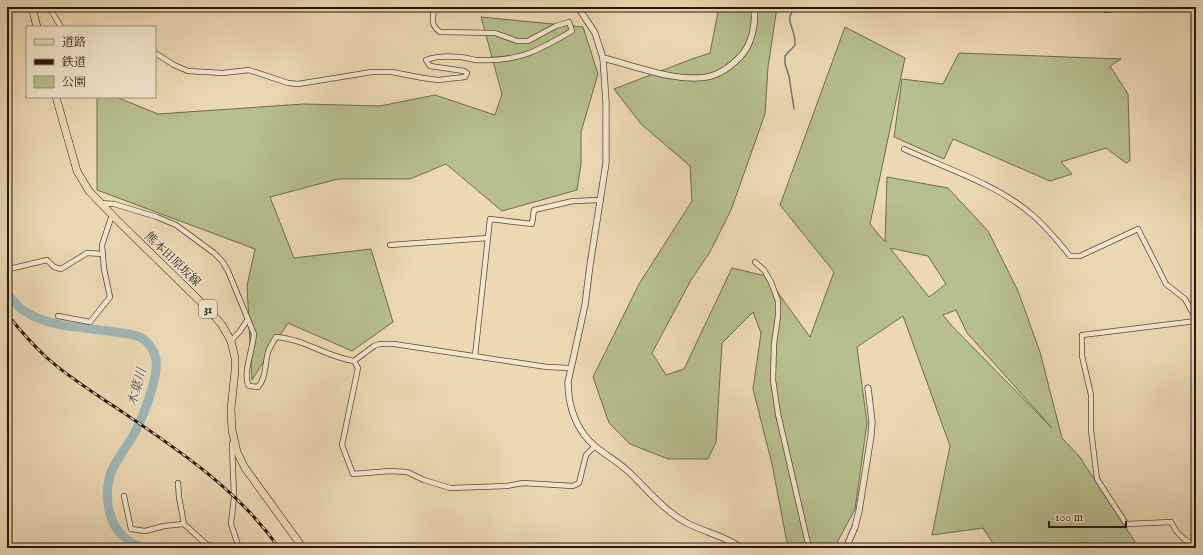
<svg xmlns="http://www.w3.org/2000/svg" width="1203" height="555" font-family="'IM FELL English','Noto Serif JP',serif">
  <rect width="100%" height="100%" fill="#eddab5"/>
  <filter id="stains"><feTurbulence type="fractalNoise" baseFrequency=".005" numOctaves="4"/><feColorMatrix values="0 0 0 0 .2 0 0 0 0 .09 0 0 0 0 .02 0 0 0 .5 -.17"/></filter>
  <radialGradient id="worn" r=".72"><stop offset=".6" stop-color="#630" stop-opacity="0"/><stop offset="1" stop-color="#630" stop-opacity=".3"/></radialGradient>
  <g fill="#b7c08e" stroke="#6e6b4e" fill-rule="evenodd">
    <path d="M719,7h58l-9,60 -3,47 -34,96 -21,42 -19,28 -39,73 14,22 18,-6 48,-101 34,8 44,61 24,-65 -54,-67 65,-178 60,31 -35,166 15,18 2,-65 61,11 40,43 30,60 22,61 22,86 17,18 60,92h-143l-13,-20 -51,7 18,-89 -47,-130 -46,31 10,76 -12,86 -21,39h-46l-16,-84 -19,-75 8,-56 -8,-21 -31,31 -6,99 -8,17h-40l-38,-15 -21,-21 -16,-46 46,-93 53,-83 -2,-35 -49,-42 -27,-35 78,-30 18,-6zM890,248l38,8 18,28 -17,13zM956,310l11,23 85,95 -100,-102 -9,-11z"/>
    <polygon points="481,17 583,27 598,74 581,132 581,164 577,190 502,211 446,164 410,179 338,179 270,197 294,258 371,249 393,322 352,351 288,323 252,380 247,286 255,249 97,190 97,97 116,97 158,114 304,104 380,106 435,95 495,115 502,94"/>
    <polygon points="959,53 1121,59 1110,66 1128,94 1130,161 1126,163 1106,148 1061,162 1072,174 1050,181 953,139 944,159 894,137 902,79 943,84"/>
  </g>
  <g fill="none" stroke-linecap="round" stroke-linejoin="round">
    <path stroke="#6e7774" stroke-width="1.5" d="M794,109l-5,-33 -4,-12v-8l10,-11c0,-4 0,-7 -1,-10 -3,-13 -9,-16 2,-28"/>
    <path stroke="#9fb8b9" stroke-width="9" d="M7,293c5,7 11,15 19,19 25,16 59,15 88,20 8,1 19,2 26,5 8,4 14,13 16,22 3,18 -14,61 -23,77 -8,13 -18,25 -23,39 -6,22 -2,50 16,64 5,4 11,6 16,9"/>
    <defs>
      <g id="minor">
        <polyline points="49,7 61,27"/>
        <polyline points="1102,7 1105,10 1127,7"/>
        <path d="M155,53l19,12 14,6 35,2 26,-3 39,13 10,1 74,-12h20l31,6 15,2 27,-3 2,-4 -3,-2 -34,-5 -4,-6c10,-4 23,-4 34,-3 5,0 10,2 15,3 43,2 61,-8 97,-29l-3,-9 -13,4 -28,15h-11l-22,-8 -55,-1c-10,-7 -7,-13 -6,-25"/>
        <path d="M904,149c41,19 92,35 126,64 15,12 28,28 40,43h10l58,-27 28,55 19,15 11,20"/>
        <path d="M100,203l14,1 43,13 19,8 38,28 8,8 6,10 26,63c-1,15 -12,41 -5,52l9,1c8,-9 7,-24 10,-35 2,-5 5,-10 8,-15 28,2 51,20 78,24"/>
        <polyline points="390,245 488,238"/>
        <polyline points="755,262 764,270 771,282 778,301 778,316 774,344 773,380 778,414 809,548"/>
        <polyline points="9,269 47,260 54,267 61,269 87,253 103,254"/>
        <polyline points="58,316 90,322 110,297 104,269 102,245 112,215"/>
        <polyline points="1196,321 1082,335 1082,356 1091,395 1091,430 1097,479 1125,522 1127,524 1171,522 1177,532 1184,539 1196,546"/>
        <polyline points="231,341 240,331 248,319"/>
        <polyline points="475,356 490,219 532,224 534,210 573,201 601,200"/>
        <polyline points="354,361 358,368 342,445 353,474 390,471 407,472 424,480 450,488 507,486 523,483 573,486 579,483 586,455 595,446"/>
        <polyline points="354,361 374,346 380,344 394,344 547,367 571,368"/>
        <polyline points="232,444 234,497 231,524 239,548"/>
        <polyline points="178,483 179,497 184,524 206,544 218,548"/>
        <polyline points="124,496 131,529 145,531 164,526 184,524"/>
      </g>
      <g id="tertiary">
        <path d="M578,7l17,26 8,25 3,44v61l-16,102 -5,40 -17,77c0,24 8,49 28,65 11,9 24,16 34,26 18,17 34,38 57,50 17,9 38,13 55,25"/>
        <path d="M603,58c30,7 81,28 111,17 9,-3 17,-9 25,-17 13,-13 17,-33 15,-51"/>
        <polyline points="846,548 855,527 859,511 871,436 872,421 868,388"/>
      </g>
      <g id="primary">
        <polyline points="32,7 37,27"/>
        <polyline points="56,97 77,171 89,191 117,220 210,311 222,325 231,341 235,358 235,371 231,409 232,430 237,452 245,468 303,548"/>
      </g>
    </defs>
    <use href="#minor" stroke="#574737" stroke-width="6"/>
    <use href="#tertiary" stroke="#574737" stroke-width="7"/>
    <use href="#primary" stroke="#25160d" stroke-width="8"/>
    <use href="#minor" stroke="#f3e7cf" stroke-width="4.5"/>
    <use href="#tertiary" stroke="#f3e7cf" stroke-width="5.5"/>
    <use href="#primary" stroke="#eddab5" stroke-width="7"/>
    <defs>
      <path id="rail" d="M7,314c12,15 25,30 39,43 21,19 45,34 69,50 59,40 122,81 164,141"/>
    </defs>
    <use href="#rail" stroke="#25160d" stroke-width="3"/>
    <use href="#rail" stroke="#f3e7cf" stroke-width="1.5" stroke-dasharray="4.5" stroke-linecap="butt"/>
  </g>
  <g text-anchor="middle" stroke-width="3" stroke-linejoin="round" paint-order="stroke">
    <rect fill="#f3e7cf" stroke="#635547" stroke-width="1" x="199" y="300" width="18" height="18" rx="3"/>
    <g font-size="11" font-weight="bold" fill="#25160d">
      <text x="208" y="313">31</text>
    </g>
    <g font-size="12" fill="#25160d" stroke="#f3e7cf">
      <text transform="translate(173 259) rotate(44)" y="4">熊本田原坂線</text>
    </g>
    <g font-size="13" font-style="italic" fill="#504f49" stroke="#f3e7cf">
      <text transform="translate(136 387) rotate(-74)" y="5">木葉川</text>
    </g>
  </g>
  <rect width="1203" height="555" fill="none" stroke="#eddab5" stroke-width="24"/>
  <rect x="8" y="8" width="1187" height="539" fill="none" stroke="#25160d" stroke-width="2"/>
  <rect x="12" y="12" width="1179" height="531" fill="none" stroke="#25160d"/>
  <rect x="26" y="26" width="130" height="72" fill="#f3e7cf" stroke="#a19381"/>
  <rect x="34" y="39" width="20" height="6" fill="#eddab5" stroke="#a19381"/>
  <text x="62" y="46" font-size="12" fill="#25160d">道路</text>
  <rect x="34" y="59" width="20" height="6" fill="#25160d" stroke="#a19381"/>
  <text x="62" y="66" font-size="12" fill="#25160d">鉄道</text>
  <rect x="34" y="76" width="20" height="12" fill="#b7c08e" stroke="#a19381"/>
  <text x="62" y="86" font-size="12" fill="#25160d">公園</text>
  <path d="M1049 521v6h77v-6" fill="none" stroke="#25160d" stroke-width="2"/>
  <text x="1055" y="521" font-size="12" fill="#25160d" stroke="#f3e7cf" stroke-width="3" paint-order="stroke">100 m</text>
  <rect width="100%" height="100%" filter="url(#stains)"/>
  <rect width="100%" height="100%" fill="url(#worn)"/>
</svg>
